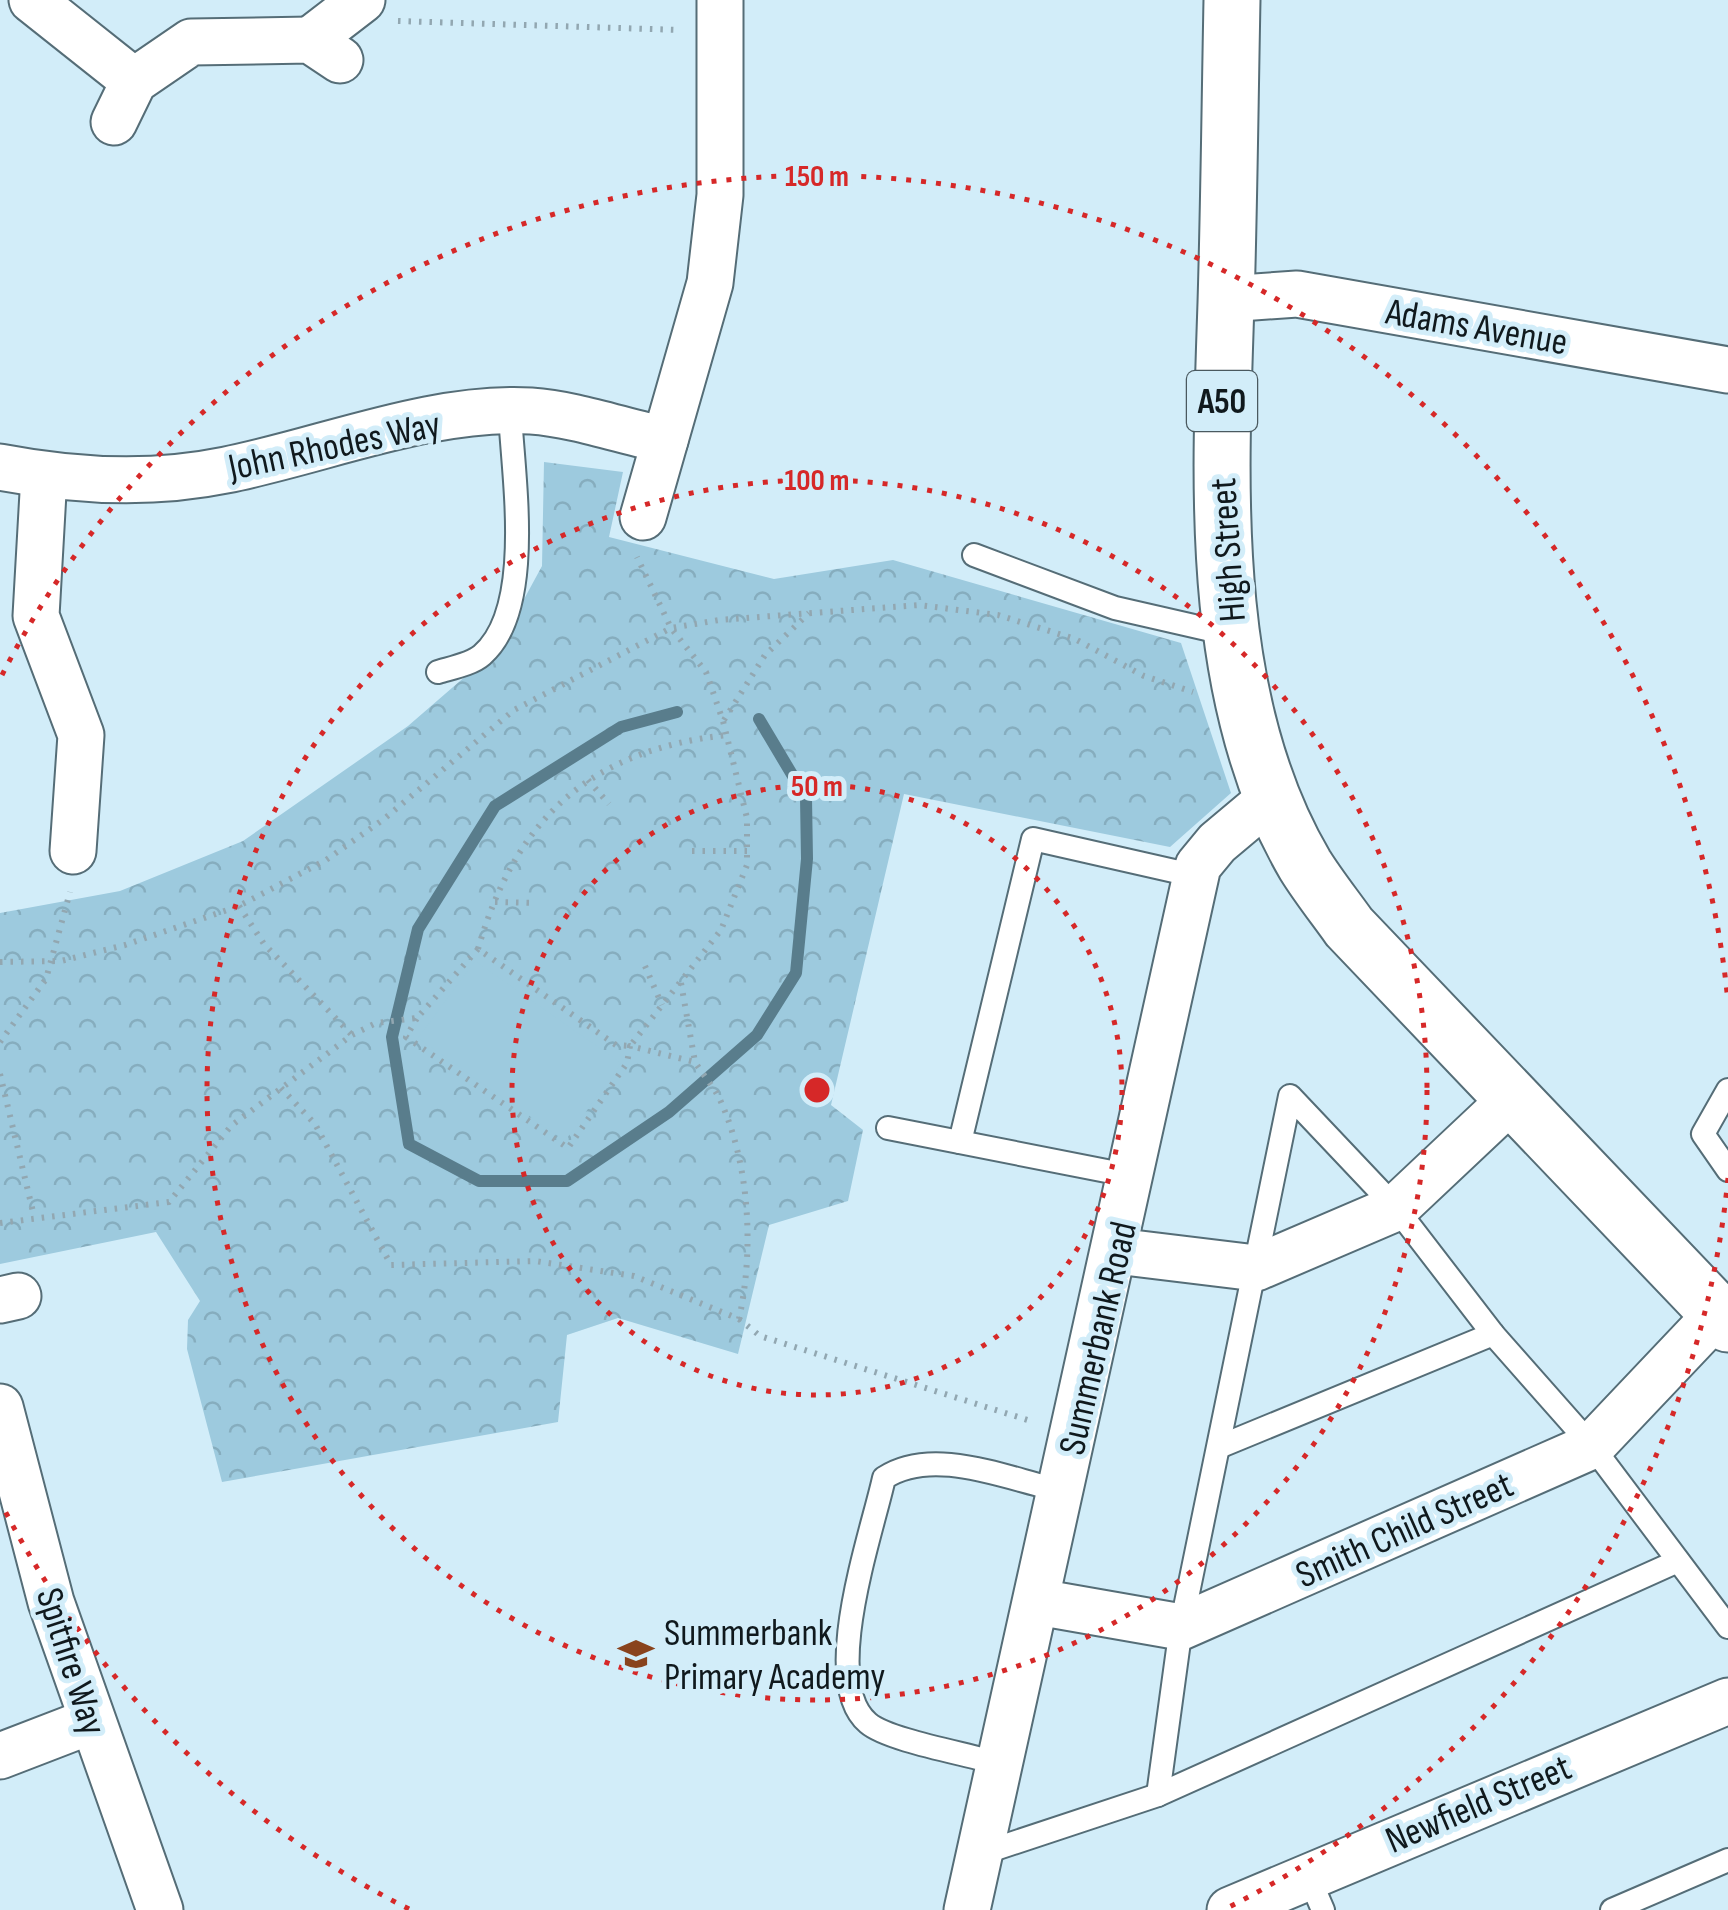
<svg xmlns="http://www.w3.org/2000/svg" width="1728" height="1910" font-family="'Sofia Sans Condensed',sans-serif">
  <defs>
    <pattern id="forest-crowns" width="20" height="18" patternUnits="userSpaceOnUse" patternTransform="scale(2.5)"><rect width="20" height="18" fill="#9dcade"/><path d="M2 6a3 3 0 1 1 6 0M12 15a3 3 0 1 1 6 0" fill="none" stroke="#86adbe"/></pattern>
  </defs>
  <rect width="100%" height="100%" fill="#d2edf9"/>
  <polygon fill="url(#forest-crowns)" points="544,462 623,472 609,537 774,579 893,560 1181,643 1231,793 1170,847 904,794 831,1105 863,1130 848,1201 769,1225 738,1354 618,1318 567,1335 558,1422 222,1482 187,1349 188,1320 200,1301 156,1232 0,1264 0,913 120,891 243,841 408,726 497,649 542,566"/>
  <polygon fill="#9dcade" points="475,961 621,1063 565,1141 418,1038"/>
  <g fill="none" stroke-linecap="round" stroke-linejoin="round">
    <polyline stroke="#597d8c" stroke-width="12" points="677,712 621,727 495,806 418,929 392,1037 409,1144 479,1181 567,1181 669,1112 757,1035 796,973 807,859 806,798 759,719"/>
    <defs>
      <g id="service">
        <polyline points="974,555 1115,608 1233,635"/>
        <path d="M438,672c13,-4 34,-8 44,-17 53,-46 31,-178 28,-242"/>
        <polyline points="1728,1090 1703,1134 1728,1170"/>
        <polyline points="888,1128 1132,1176"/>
        <polyline points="960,1142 1033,839 1196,876"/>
        <polyline points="1221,1446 1493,1334"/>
        <path d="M1000,1764c-31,-10 -111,-23 -132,-41 -49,-41 4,-190 16,-245 50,-33 125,2 179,13"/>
        <polyline points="1158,1795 1181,1627 1290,1096 1396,1208 1493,1334 1592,1446 1728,1627"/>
        <polyline points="980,1854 1158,1795 1678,1561"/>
        <polyline points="1308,1875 1323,1910"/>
        <polyline points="1612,1910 1728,1860"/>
      </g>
      <g id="minor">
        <polyline points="32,0 134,81"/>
        <polyline points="310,40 362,0"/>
        <polyline points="114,122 134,81 191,42 310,40 340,60"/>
        <polyline points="1226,299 1297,294 1728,370"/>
        <path d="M0,467c73,14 153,18 226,3 96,-19 206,-65 305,-59 44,3 91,20 134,29"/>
        <polyline points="44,475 36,616 81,735 73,851"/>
        <polyline points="643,517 710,283 720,195 720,0"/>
        <polyline points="1116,1251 1256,1268 1396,1208 1515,1096"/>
        <polyline points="0,1300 18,1296"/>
        <polyline points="0,1407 51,1602 160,1910"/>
        <polyline points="1038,1602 1181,1627 1592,1446 1718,1313"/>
        <polyline points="0,1756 91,1721"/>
        <polyline points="967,1910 1198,866 1217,843 1273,796"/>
        <polyline points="1230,1910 1728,1701"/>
      </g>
      <path id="primary" d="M1232,0c-2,101 -3,202 -6,303 -6,183 -18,397 79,562 13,21 29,41 44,62l379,397"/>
    </defs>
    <use href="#service" stroke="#556d77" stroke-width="26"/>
    <use href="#minor" stroke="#556d77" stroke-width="49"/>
    <use href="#primary" stroke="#556d77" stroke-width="59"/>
    <g stroke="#92a7b1" stroke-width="6" stroke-dasharray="2.5 8" stroke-linecap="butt">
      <polyline points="398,21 681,30"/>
      <polyline points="724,720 765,655 809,613"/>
      <polyline points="588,780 609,804"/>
      <polyline points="692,851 747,851"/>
      <polyline points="495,902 534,903"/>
      <polyline points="239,906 264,944 352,1035"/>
      <path d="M478,949c38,-131 112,-199 249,-214"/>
      <polyline points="0,962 61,961 125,945 239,906 326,860 384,819 514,710 671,628 719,620 919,605 998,615 1075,639 1144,676 1193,692"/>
      <polyline points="645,966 662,1005"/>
      <polyline points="681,983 695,1062"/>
      <polyline points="0,1042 46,979 70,892"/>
      <polyline points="0,1074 34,1216"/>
      <path d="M281,1088l34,36 76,141 144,-4 99,15 105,43c15,-68 11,-152 -18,-217 -6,-14 -18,-27 -26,-40l-65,-16 -3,17 -59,85 -162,-111 11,-19"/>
      <polyline points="0,1223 169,1202 231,1126 352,1035 376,1023 417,1018 478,949 616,1045 630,1046 721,930 747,865 747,818 723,721 706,672 671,628 637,557"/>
      <polyline points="739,1319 760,1336 1034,1422"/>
    </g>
    <use href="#service" stroke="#fff" stroke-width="22"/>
    <use href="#minor" stroke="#fff" stroke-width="45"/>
    <use href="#primary" stroke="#fff" stroke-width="55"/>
  </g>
  <g fill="none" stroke="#d62828" stroke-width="5" stroke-dasharray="5 10">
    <circle cx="817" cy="1090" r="305"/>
    <circle cx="817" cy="1090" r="610"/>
    <path d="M1728 1178A915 915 0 0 1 1225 1909M409 1909A915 915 0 0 1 2 1505M2 675A915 915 0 0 1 1728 1002"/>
  </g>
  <defs>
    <symbol id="school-bare" viewBox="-9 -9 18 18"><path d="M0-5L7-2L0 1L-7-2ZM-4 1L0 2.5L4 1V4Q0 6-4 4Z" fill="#89431d" stroke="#d2edf9" stroke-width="2.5" paint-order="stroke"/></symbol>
  </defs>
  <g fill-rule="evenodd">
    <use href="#school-bare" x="611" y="1629" width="50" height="50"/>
  </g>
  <g text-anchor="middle" stroke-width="10" stroke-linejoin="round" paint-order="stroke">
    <rect fill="#d2edf9" stroke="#4a595f" stroke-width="2.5" x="1187" y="371" width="70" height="60" rx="8"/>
    <g font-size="35" font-weight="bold" fill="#10191d">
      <text x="1222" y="413">A50</text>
    </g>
    <g font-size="38" fill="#10191d" stroke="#d2edf9">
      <text transform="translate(1477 326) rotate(10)" y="13">Adams Avenue</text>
      <text transform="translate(334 445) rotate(-12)" y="13">John Rhodes Way</text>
      <text transform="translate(1227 550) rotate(-94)" y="13">High Street</text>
      <text transform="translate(1097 1338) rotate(-77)" y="13">Summerbank Road</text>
      <text transform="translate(1404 1529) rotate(-24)" y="13">Smith Child Street</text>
      <text transform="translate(72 1661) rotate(72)" y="13">Spitfire Way</text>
      <text transform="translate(1478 1803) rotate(-23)" y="13">Newfield Street</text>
    </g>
    <g font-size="38" fill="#10191d" stroke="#d2edf9" text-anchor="start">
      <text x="664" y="1645">Summerbank<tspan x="664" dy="44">Primary Academy</tspan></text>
    </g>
  </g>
  <circle cx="817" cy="1090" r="15" fill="#d62828" stroke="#d2edf9" stroke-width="5"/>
  <g font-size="30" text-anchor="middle" font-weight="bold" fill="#d62828" stroke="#d2edf9" stroke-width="10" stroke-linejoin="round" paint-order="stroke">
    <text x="817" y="186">150 m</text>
    <text x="817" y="490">100 m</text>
    <text x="817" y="796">50 m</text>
  </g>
</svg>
